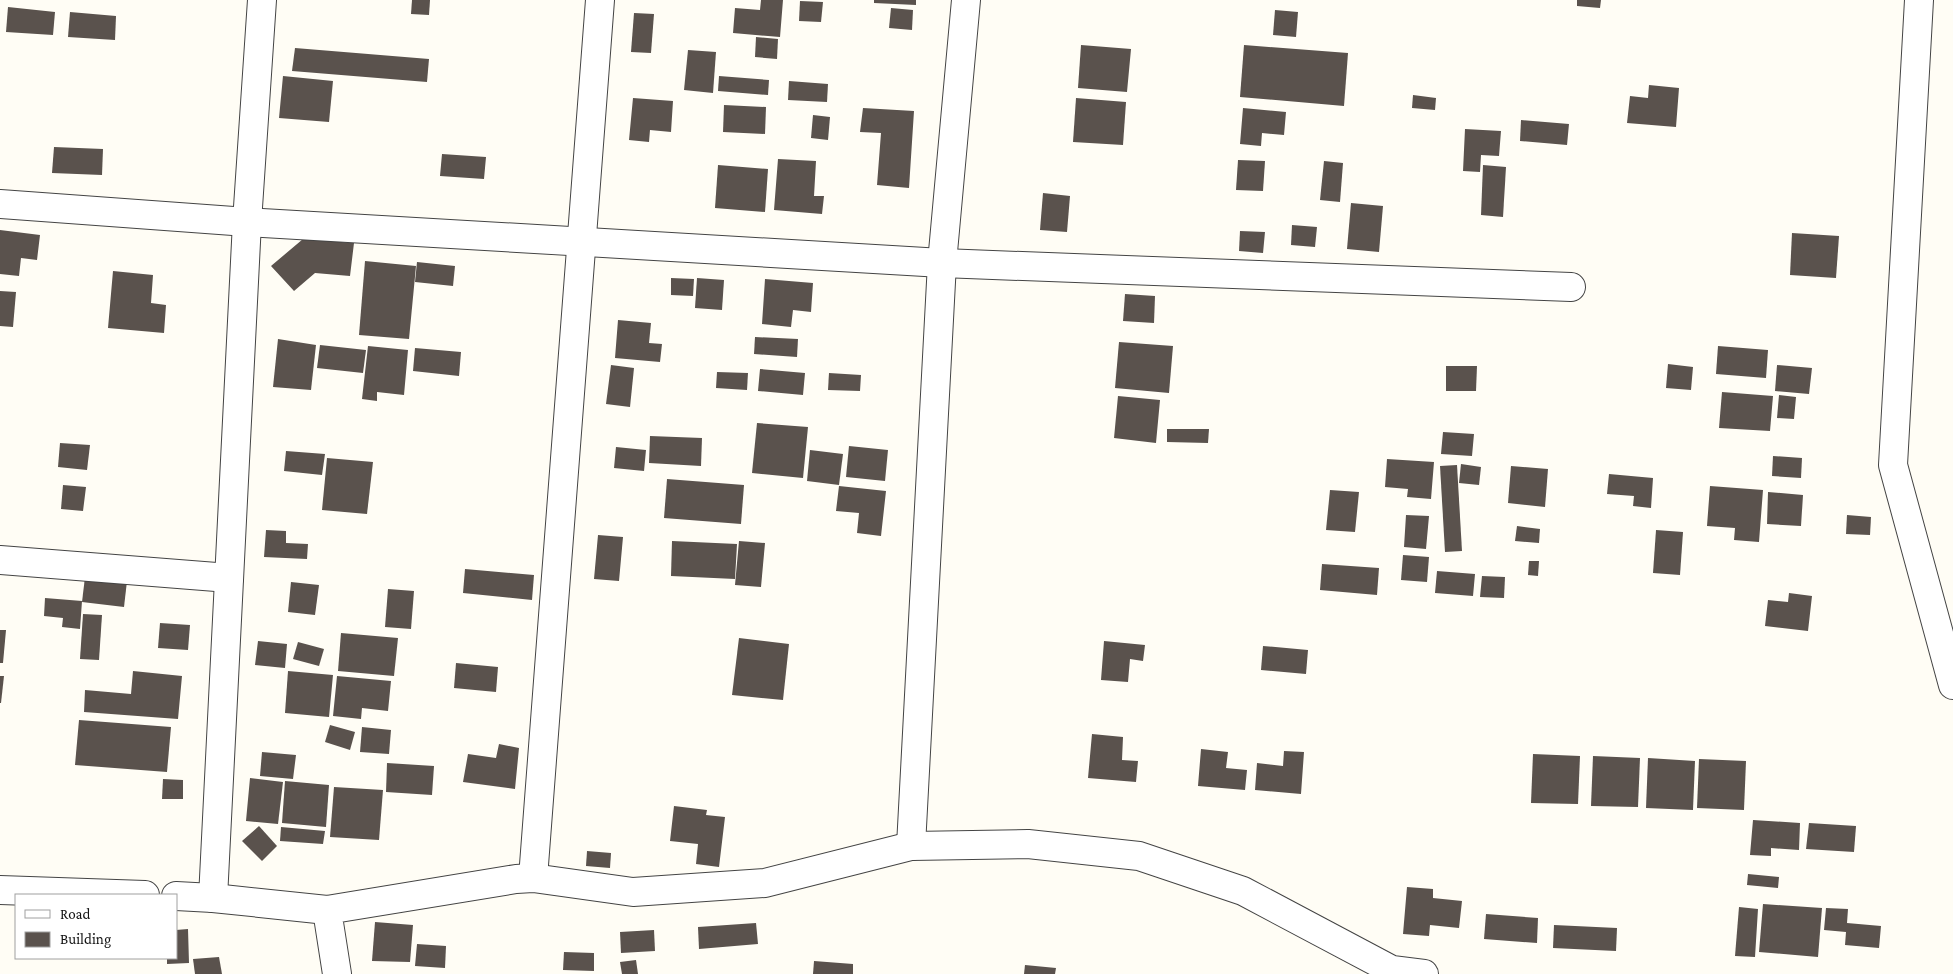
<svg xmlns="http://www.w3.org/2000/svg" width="1953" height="974" font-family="'Crimson Pro',serif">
  <rect width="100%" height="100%" fill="#fffdf5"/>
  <g fill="#5a524d">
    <polygon points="412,0 430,0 429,15 411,14"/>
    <polygon points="761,0 783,0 780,37 733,33 735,8 760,10"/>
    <polygon points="874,0 916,0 916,5 874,3"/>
    <polygon points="1577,0 1601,0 1600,8 1577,6"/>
    <polygon points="800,1 823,2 821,22 799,21"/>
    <polygon points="8,7 55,12 53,35 6,32"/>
    <polygon points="891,8 913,10 912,30 889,28"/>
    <polygon points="1275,10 1298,12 1296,37 1273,35"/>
    <polygon points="70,12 116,16 115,40 68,37"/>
    <polygon points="634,13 654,14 651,53 631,52"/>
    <polygon points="756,37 778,39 777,59 755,57"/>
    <polygon points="1081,45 1131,49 1127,92 1078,88"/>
    <polygon points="1244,45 1348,53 1344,106 1240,97"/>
    <polygon points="295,48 429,59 427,82 292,71"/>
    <polygon points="688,50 716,52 713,93 684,90"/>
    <polygon points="283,76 333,81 329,122 279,118"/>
    <polygon points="719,76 769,80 768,95 718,91"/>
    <polygon points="789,81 828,84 827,102 788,100"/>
    <polygon points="1649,85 1679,88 1676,127 1627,123 1630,96 1648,98"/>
    <polygon points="1413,95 1436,98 1435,110 1412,108"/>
    <polygon points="633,98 673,101 671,132 650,130 649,142 629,140"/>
    <polygon points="1076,98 1126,102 1123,145 1073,142"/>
    <polygon points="724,105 766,107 765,134 723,132"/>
    <polygon points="863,108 914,111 909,188 877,185 881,133 860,132"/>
    <polygon points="1243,108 1286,112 1284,135 1262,133 1261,146 1240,144"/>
    <polygon points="813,115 830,117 828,140 811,138"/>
    <polygon points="1521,120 1569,124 1567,145 1520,141"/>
    <polygon points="1465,129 1501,131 1499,156 1481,155 1480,172 1463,171"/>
    <polygon points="54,147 103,149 102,175 52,173"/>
    <polygon points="442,154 486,157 484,179 440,176"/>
    <polygon points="778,159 816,161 814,196 824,196 822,214 774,210"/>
    <polygon points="1238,160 1265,161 1263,191 1236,190"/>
    <polygon points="1324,161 1343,163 1340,202 1320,200"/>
    <polygon points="718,165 768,169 765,212 715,208"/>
    <polygon points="1483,165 1506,167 1503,217 1481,215"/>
    <polygon points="1043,193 1070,196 1067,232 1040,230"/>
    <polygon points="1351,203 1383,206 1379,252 1347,249"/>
    <polygon points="1292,225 1317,227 1315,247 1291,245"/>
    <polygon points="0,230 40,235 37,260 21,258 19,276 0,274"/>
    <polygon points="1240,231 1265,232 1263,253 1239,251"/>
    <polygon points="1792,233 1839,236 1836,278 1790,275"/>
    <polygon points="303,239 354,243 350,276 315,273 294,291 271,266"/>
    <polygon points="365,261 416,266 409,339 359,335"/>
    <polygon points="417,262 455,266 453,286 415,282"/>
    <polygon points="113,271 153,275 151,303 166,305 164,333 108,328"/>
    <polygon points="671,278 694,279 693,296 671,295"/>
    <polygon points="697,278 724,280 722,310 695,308"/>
    <polygon points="765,279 813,283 811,312 793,310 791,327 762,324"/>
    <polygon points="0,291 16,292 13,327 0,326"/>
    <polygon points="1125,294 1155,296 1154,323 1123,321"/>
    <polygon points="618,320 651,323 649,343 662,344 660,362 615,358"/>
    <polygon points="755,337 798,339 797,357 754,354"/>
    <polygon points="278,339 316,345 311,390 273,387"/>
    <polygon points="1119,342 1173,346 1169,393 1115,388"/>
    <polygon points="320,345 366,350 363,373 317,368"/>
    <polygon points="368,346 408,350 404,395 377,392 377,401 362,399"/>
    <polygon points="1718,346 1768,350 1766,378 1716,374"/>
    <polygon points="415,348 461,352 459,376 413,371"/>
    <polygon points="1668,364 1693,367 1691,390 1666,388"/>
    <polygon points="611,365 634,368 630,407 606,404"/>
    <polygon points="1777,365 1812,368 1809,394 1775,391"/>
    <polygon points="1446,366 1477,366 1476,391 1446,391"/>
    <polygon points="760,369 805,373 803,395 758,391"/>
    <polygon points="717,372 748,373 747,390 716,388"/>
    <polygon points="829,373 861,375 860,391 828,390"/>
    <polygon points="1722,392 1773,396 1770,431 1719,428"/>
    <polygon points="1779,395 1796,397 1794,419 1777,418"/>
    <polygon points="1118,396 1160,400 1156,443 1114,438"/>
    <polygon points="757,423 808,427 803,478 752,473"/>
    <polygon points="1167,429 1209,429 1208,443 1167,442"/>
    <polygon points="1443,432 1474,434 1472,456 1441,454"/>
    <polygon points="650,436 702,438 701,466 649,463"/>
    <polygon points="60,443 90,445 87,470 58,467"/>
    <polygon points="849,446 888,450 885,481 846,477"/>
    <polygon points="616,447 646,450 644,471 614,468"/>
    <polygon points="810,450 843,454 839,485 807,481"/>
    <polygon points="286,451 325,454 322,475 284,471"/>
    <polygon points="1773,456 1802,458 1801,478 1772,476"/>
    <polygon points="327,458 373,462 367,514 322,510"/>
    <polygon points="1387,459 1434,462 1431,499 1407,497 1408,489 1385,487"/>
    <polygon points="1461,464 1481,467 1479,485 1459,483"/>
    <polygon points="1457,465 1462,551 1445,552 1440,466"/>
    <polygon points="1511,466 1548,469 1545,507 1508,503"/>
    <polygon points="1609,474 1653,478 1651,508 1633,506 1634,496 1607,494"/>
    <polygon points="667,479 744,485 741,524 664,518"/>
    <polygon points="63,485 86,487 83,511 61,509"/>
    <polygon points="839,486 886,491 881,536 857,533 859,513 836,511"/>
    <polygon points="1710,486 1763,490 1759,542 1734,540 1735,528 1707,526"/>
    <polygon points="1330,490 1359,492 1355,532 1326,530"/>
    <polygon points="1768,492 1803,495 1801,526 1767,524"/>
    <polygon points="1406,515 1429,516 1426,549 1404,547"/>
    <polygon points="1847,515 1871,517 1870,535 1846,534"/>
    <polygon points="1517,526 1540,529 1539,543 1515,541"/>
    <polygon points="266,530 286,531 286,543 308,544 307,559 264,557"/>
    <polygon points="1656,530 1683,532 1680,575 1653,573"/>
    <polygon points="598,535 623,537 619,581 594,579"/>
    <polygon points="672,541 737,544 735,579 671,576"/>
    <polygon points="739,541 765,543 761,587 735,585"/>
    <polygon points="1403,555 1429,557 1427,582 1401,580"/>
    <polygon points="1529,561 1539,561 1538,576 1528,575"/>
    <polygon points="1322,564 1379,568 1377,595 1320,590"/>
    <polygon points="465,569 534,575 532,600 463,593"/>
    <polygon points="1437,571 1475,574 1473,596 1435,593"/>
    <polygon points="1482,576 1505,577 1504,598 1480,597"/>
    <polygon points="85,577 127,581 124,607 82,602"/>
    <polygon points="291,582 319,585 315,615 288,612"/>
    <polygon points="388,589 414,591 411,629 385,627"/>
    <polygon points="1789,593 1812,596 1808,631 1765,626 1768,600 1788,602"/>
    <polygon points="45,598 82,601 80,629 62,627 63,618 44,616"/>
    <polygon points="83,614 102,615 99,660 80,659"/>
    <polygon points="160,623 190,625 188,650 158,648"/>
    <polygon points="0,630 6,630 3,663 0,663"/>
    <polygon points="341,633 398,638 394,676 338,671"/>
    <polygon points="739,638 789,644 783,700 732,695"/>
    <polygon points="258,641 287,644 285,668 255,665"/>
    <polygon points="1104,641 1145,645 1143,661 1130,659 1128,682 1101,680"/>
    <polygon points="298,642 324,649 319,666 293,659"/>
    <polygon points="1263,646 1308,650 1306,674 1261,670"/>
    <polygon points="456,663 498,667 496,692 454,688"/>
    <polygon points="133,671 182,676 178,719 84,712 85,690 131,694"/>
    <polygon points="288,671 333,675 329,717 285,713"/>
    <polygon points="0,676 4,676 1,703 0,703"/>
    <polygon points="337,676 391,681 388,711 362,708 361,719 333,716"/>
    <polygon points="79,720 171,727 167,772 75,765"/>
    <polygon points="330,725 355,732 350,750 325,742"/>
    <polygon points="362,727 391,730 389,754 360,752"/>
    <polygon points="1092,734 1123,737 1122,760 1138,761 1136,782 1088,778"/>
    <polygon points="499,744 519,748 515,789 463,782 468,754 496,758"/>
    <polygon points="1201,749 1228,752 1226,768 1247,770 1245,790 1198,786"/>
    <polygon points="1284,751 1304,752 1301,794 1255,790 1257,763 1283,766"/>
    <polygon points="262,752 296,755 293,779 260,776"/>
    <polygon points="1533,754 1580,756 1578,804 1531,803"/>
    <polygon points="1593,756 1640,758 1638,807 1591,806"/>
    <polygon points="1648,758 1695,761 1693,810 1646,808"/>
    <polygon points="1699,759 1746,761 1744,810 1697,808"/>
    <polygon points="387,763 434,766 432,795 386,792"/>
    <polygon points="250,778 283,782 278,824 246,821"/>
    <polygon points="163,779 183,780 183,799 162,799"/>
    <polygon points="285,781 329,785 326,827 282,823"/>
    <polygon points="334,787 383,790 379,840 330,837"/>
    <polygon points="674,806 707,810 706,815 725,817 719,867 696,864 698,844 670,841"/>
    <polygon points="1753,820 1800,823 1799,850 1771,848 1771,856 1750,855"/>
    <polygon points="1809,823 1856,826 1854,852 1806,849"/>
    <polygon points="259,826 277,846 262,861 242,841"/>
    <polygon points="281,827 325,831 323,844 280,841"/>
    <polygon points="587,851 611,853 610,868 586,866"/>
    <polygon points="1748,874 1779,877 1778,888 1747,885"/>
    <polygon points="1407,887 1433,889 1433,898 1462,901 1459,928 1430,925 1429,936 1403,934"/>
    <polygon points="1763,904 1822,908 1818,957 1759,952"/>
    <polygon points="1739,907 1758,909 1755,957 1735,956"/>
    <polygon points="1826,908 1848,909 1847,923 1881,926 1879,948 1845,945 1846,932 1824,930"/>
    <polygon points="1486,914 1538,918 1537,943 1484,939"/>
    <polygon points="375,922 413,925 410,962 372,961"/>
    <polygon points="756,923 758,944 699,949 698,927"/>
    <polygon points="1554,925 1617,928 1616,951 1553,948"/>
    <polygon points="188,929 189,963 167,964 167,958 176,958 176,930"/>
    <polygon points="654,930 655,951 621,953 620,932"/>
    <polygon points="417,944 446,946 445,968 415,966"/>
    <polygon points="564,952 594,953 594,971 563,970"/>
    <polygon points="219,957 222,974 195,974 193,959"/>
    <polygon points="636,960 638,974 622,974 620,962"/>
    <polygon points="814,961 853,964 853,974 813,974"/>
    <polygon points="1025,965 1056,968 1055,974 1024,974"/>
  </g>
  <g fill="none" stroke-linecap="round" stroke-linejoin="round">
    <defs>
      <g id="minor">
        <polyline points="1919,0 1893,465 1953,685"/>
        <polyline points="0,204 247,222 942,263 1571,287"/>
        <polyline points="0,560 229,578"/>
        <polyline points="911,846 942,263 966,0"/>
        <polyline points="533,878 600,0"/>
        <polyline points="0,890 145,895"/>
        <polyline points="176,896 213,898 327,910"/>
        <polyline points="213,898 247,222 262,0"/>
        <polyline points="337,974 327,910 516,879 533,878 633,892 765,883 911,846 1028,844 1139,856 1243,891 1392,970 1424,974"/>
      </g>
    </defs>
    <use href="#minor" stroke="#444" stroke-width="30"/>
    <use href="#minor" stroke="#fff" stroke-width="28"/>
  </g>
  <rect x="15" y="894" width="162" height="65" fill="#ffffff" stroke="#a0a0a0"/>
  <rect x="25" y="910" width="25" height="8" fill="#ffffff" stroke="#a0a0a0"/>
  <text x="60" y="919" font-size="15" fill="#111111">Road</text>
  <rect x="25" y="932" width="25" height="15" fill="#5a524d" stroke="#a0a0a0"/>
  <text x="60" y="944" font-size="15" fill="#111111">Building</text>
</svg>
